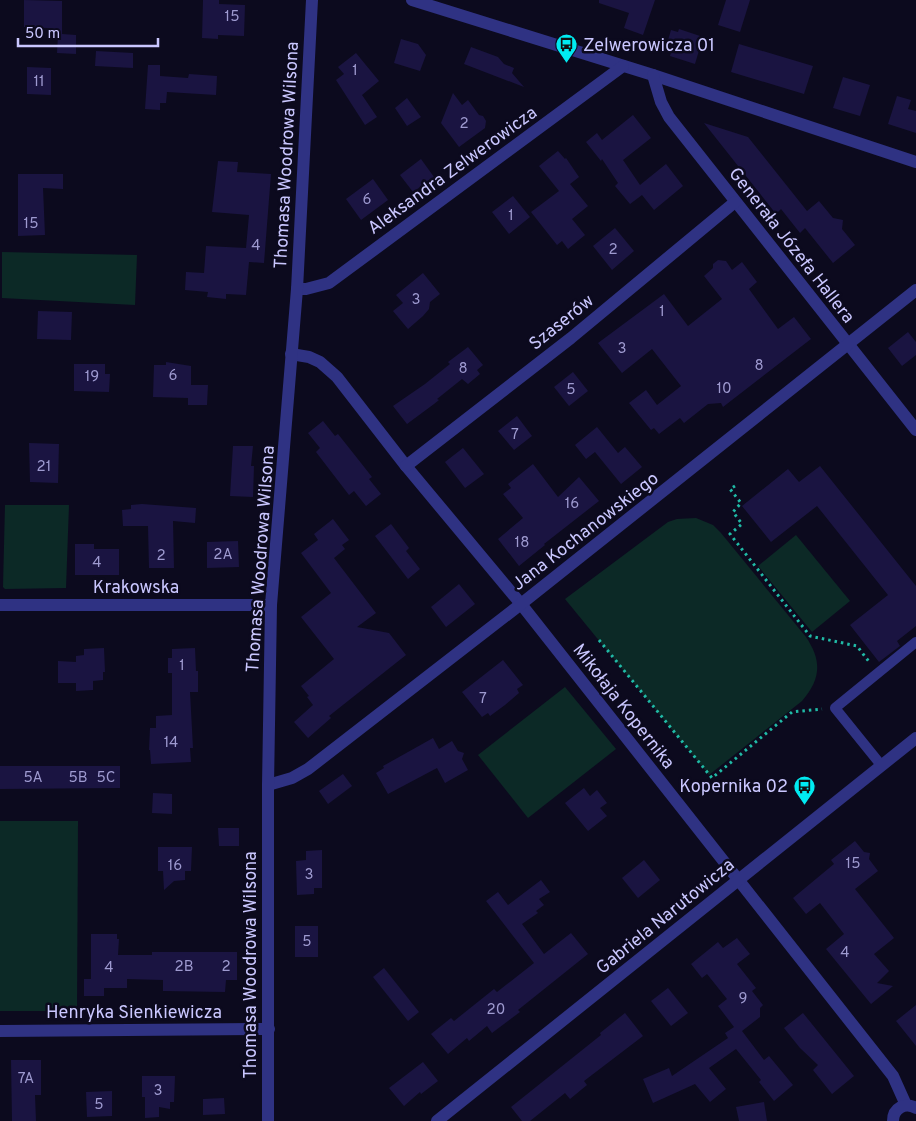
<svg xmlns="http://www.w3.org/2000/svg" width="916" height="1121" font-family="Overpass,sans-serif">
  <rect width="100%" height="100%" fill="#0c0a1e"/>
  <g fill="#0c2926">
    <polygon points="2,252 137,255 135,305 2,298"/>
    <polygon points="5,505 69,505 66,588 5,589 3,587"/>
    <path d="M696,518l17,7 8,8 85,104c16,24 15,42 -4,64l-93,74 -144,-176 103,-77 9,-3z"/>
    <polygon points="796,535 850,601 812,632 758,566"/>
    <polygon points="565,687 616,749 528,818 478,755"/>
    <polygon points="0,821 78,821 77,1011 0,1011"/>
  </g>
  <g fill="#1a1441">
    <polygon points="24,0 62,1 62,34 76,35 76,54 57,53 58,35 47,34 47,28 24,27"/>
    <polygon points="203,0 219,0 219,4 245,5 244,36 218,35 218,39 202,38"/>
    <polygon points="599,0 655,0 643,35 624,28 629,13 599,3"/>
    <polygon points="726,0 750,0 740,32 718,25"/>
    <polygon points="679,29 703,37 695,64 670,56 672,49 666,47 671,30 678,32"/>
    <polygon points="401,39 418,44 426,55 420,71 394,63"/>
    <polygon points="739,44 813,66 804,94 731,72"/>
    <polygon points="471,47 498,57 504,64 514,68 512,73 524,87 464,64"/>
    <polygon points="96,51 133,53 133,68 95,66"/>
    <polygon points="356,53 379,81 362,95 377,117 365,125 336,80 344,74 338,67"/>
    <polygon points="148,65 160,65 160,76 188,78 189,74 217,76 216,95 167,92 166,103 160,103 160,110 145,109"/>
    <polygon points="27,67 51,68 51,95 27,94"/>
    <polygon points="843,77 870,85 860,116 833,108"/>
    <polygon points="453,93 462,105 468,100 479,115 483,116 486,121 485,128 459,147 441,123"/>
    <polygon points="897,96 911,100 908,109 916,111 916,133 888,124"/>
    <polygon points="407,98 421,117 407,126 395,108"/>
    <polygon points="633,115 651,138 623,160 640,185 666,164 683,186 654,210 642,195 630,204 615,186 618,183 602,159 601,161 586,142 597,133 602,140"/>
    <polygon points="704,123 748,137 807,211 819,201 833,218 843,220 842,229 855,245 833,263 805,228 800,233 781,209 776,214"/>
    <polygon points="558,151 565,159 566,158 579,177 570,184 588,206 572,219 585,235 568,249 562,241 557,245 531,212 559,191 539,166"/>
    <polygon points="421,159 434,177 413,192 400,175"/>
    <polygon points="218,161 238,162 237,172 271,174 264,263 249,262 246,295 226,294 226,299 207,297 208,292 185,290 186,272 204,273 206,246 246,248 249,215 212,212"/>
    <polygon points="18,174 63,174 63,189 43,188 45,235 18,236"/>
    <polygon points="373,179 388,200 361,220 346,199"/>
    <polygon points="513,196 530,217 509,234 492,212"/>
    <polygon points="615,228 634,251 612,270 593,246"/>
    <polygon points="718,260 726,261 732,270 742,262 757,282 749,289 778,329 794,317 811,339 723,407 721,403 708,404 684,423 680,418 659,434 654,428 651,430 629,403 646,390 657,405 681,386 652,349 622,373 598,343 664,294 688,326 722,299 704,276 713,268 713,264"/>
    <polygon points="423,273 440,294 430,302 429,309 423,316 408,329 393,311 403,303 396,295"/>
    <polygon points="38,311 72,312 71,340 37,339"/>
    <polygon points="908,332 916,342 916,355 902,366 888,348"/>
    <polygon points="468,347 483,365 477,370 480,374 468,384 462,379 437,399 439,400 434,404 407,424 393,406 425,384 450,364 448,362"/>
    <polygon points="166,362 191,366 191,385 208,385 207,405 188,405 188,398 153,397 154,365 166,365"/>
    <polygon points="74,364 105,364 105,374 110,374 109,392 74,391"/>
    <polygon points="573,372 588,391 569,406 554,387"/>
    <polygon points="517,416 532,436 514,450 498,431"/>
    <polygon points="323,421 335,436 338,434 361,463 372,477 369,479 381,494 366,506 354,491 349,495 316,452 320,448 308,433"/>
    <polygon points="597,427 618,453 625,447 642,467 621,484 595,452 586,459 575,445"/>
    <polygon points="29,443 59,444 58,483 30,482"/>
    <polygon points="233,446 253,446 251,466 254,466 253,497 230,496"/>
    <polygon points="463,448 484,474 465,488 445,462"/>
    <polygon points="533,464 558,497 579,477 599,501 544,544 545,545 519,566 498,539 523,518 503,494 511,488 508,484"/>
    <polygon points="820,466 916,586 916,626 897,641 900,646 879,662 850,625 888,595 817,506 771,542 742,506 788,469 799,482"/>
    <polygon points="142,504 196,508 195,523 173,521 174,568 149,568 148,526 123,526 122,510 131,509 131,505"/>
    <polygon points="333,519 349,540 342,545 345,549 334,558 376,613 357,627 389,633 406,655 329,716 331,718 308,738 294,722 313,705 307,697 309,696 301,686 334,659 301,617 331,593 301,553 318,540 314,534"/>
    <polygon points="391,524 409,548 406,551 420,569 408,579 375,536"/>
    <polygon points="238,541 239,567 207,568 207,542"/>
    <polygon points="75,544 94,544 94,549 119,549 119,575 75,575"/>
    <polygon points="459,584 475,604 446,627 431,607"/>
    <polygon points="104,648 105,672 103,672 103,680 93,681 93,690 76,691 76,683 58,683 58,661 76,662 76,656 84,655 84,649"/>
    <polygon points="195,648 196,671 198,671 198,692 190,692 193,748 190,748 191,762 151,764 150,750 149,750 150,728 156,728 156,716 172,715 172,673 168,673 168,658 172,658 172,649"/>
    <polygon points="503,660 523,685 517,689 519,693 505,705 490,716 488,713 482,717 462,692"/>
    <polygon points="433,738 439,749 452,741 458,751 464,753 462,759 468,770 445,783 437,768 388,794 376,773 384,768 383,766"/>
    <polygon points="0,766 120,766 120,788 0,789"/>
    <polygon points="343,774 352,786 328,804 319,791"/>
    <polygon points="584,788 590,796 597,790 607,803 600,808 607,816 588,831 565,803"/>
    <polygon points="153,793 172,794 172,814 152,813"/>
    <polygon points="218,828 239,828 239,846 219,846"/>
    <polygon points="855,841 864,852 870,853 869,859 878,871 855,889 894,938 874,954 889,971 877,983 893,986 871,1004 826,949 844,934 820,903 806,914 793,898 834,864 831,860"/>
    <polygon points="158,847 192,847 191,871 185,871 185,880 174,881 164,890 163,871 158,871"/>
    <polygon points="322,850 322,888 314,888 314,894 297,895 296,861 306,860 306,851"/>
    <polygon points="644,860 660,880 638,898 622,878"/>
    <polygon points="541,880 550,892 539,899 544,905 536,911 538,913 522,924 544,954 571,933 588,954 518,1010 520,1012 492,1033 487,1026 469,1041 467,1038 448,1054 431,1034 451,1018 454,1021 494,989 497,992 534,963 486,901 498,892 508,905"/>
    <rect x="295" y="926" width="23" height="31"/>
    <polygon points="91,934 117,934 117,939 119,939 118,955 152,955 152,952 237,952 237,980 226,980 225,992 163,991 163,980 127,979 127,988 104,988 104,996 84,996 84,979 91,979"/>
    <polygon points="737,938 750,954 737,964 756,988 752,991 763,1005 760,1008 760,1017 742,1031 764,1060 769,1056 793,1085 774,1101 759,1082 761,1080 736,1049 709,1068 726,1089 710,1102 695,1084 653,1103 643,1079 669,1068 672,1076 728,1038 725,1033 734,1027 718,1006 727,999 707,974 702,978 691,964 718,942 723,948"/>
    <polygon points="384,968 419,1012 408,1021 373,977"/>
    <polygon points="668,988 688,1013 671,1026 651,1001"/>
    <polygon points="916,1005 916,1046 896,1021"/>
    <polygon points="625,1013 643,1036 584,1081 587,1085 570,1099 565,1093 530,1121 522,1121 511,1107 601,1035 600,1033"/>
    <polygon points="803,1013 854,1076 832,1094 813,1070 818,1065 800,1048 784,1028"/>
    <polygon points="11,1060 41,1060 41,1095 35,1095 36,1121 12,1121"/>
    <polygon points="423,1062 438,1081 421,1094 420,1092 404,1106 389,1088"/>
    <polygon points="142,1076 175,1076 174,1102 170,1102 170,1109 159,1107 159,1117 145,1118 145,1097 142,1097"/>
    <polygon points="112,1091 112,1116 87,1117 86,1092"/>
    <polygon points="224,1098 225,1114 203,1115 203,1099"/>
    <polygon points="764,1102 767,1121 739,1121 736,1107"/>
  </g>
  <g fill="none" stroke-linecap="round" stroke-linejoin="round">
    <g stroke="#20baa6" stroke-width="3" stroke-dasharray="2.5 4" stroke-linecap="butt">
      <polyline points="735,486 730,489 741,503 733,512 742,524 730,534 810,636 857,646 870,663"/>
      <polyline points="599,640 712,778 792,712 822,709"/>
    </g>
    <polyline stroke="#2f3283" stroke-width="10" points="881,765 835,708 916,642"/>
    <g stroke="#2f3283" stroke-width="12">
      <polyline points="412,0 653,75 916,162"/>
      <polyline points="653,75 661,102 669,117 916,430"/>
      <polyline points="297,289 306,289 329,283 623,66"/>
      <polyline points="291,354 309,357 320,362 337,377 406,466 521,604 893,1076 906,1105"/>
      <polyline points="406,466 571,338 735,202"/>
      <polyline points="0,605 271,605"/>
      <polyline points="268,785 292,778 308,769 521,604 916,290"/>
      <polyline points="0,1031 269,1029"/>
      <polyline points="268,1121 268,785 271,605 297,289 312,0"/>
      <polyline points="437,1121 916,738"/>
      <path d="M893,1121c0,-13 12,-19 23,-13"/>
    </g>
  </g>
  <defs>
    <symbol id="bus-pin" viewBox="-11 -11 22 30"><path d="M0 17L-7.5 6A9.5 9.5 0 1 1 7.5 6Z" fill="#00ebf2" stroke="#0c0a1e"/><path d="M-5-6H5V4H4V6H2V4H-2V6H-4V4H-5ZM-3.5-4V0h7V-4ZM-3.5 1.2v1.5H-2V1.2ZM2 1.2v1.5H3.5V1.2Z" fill="#111"/></symbol>
  </defs>
  <g fill-rule="evenodd">
    <use href="#bus-pin" x="554" y="32" width="25" height="34"/>
    <use href="#bus-pin" x="792" y="774" width="25" height="34"/>
  </g>
  <g text-anchor="middle" stroke-width="5" stroke-linejoin="round" paint-order="stroke">
    <g font-size="15" fill="#9e9ad0">
      <text x="232" y="21">15</text>
      <text x="355" y="75">1</text>
      <text x="39" y="86">11</text>
      <text x="464" y="128">2</text>
      <text x="367" y="204">6</text>
      <text x="511" y="220">1</text>
      <text x="31" y="228">15</text>
      <text x="256" y="250">4</text>
      <text x="613" y="254">2</text>
      <text x="416" y="304">3</text>
      <text x="662" y="316">1</text>
      <text x="622" y="353">3</text>
      <text x="759" y="370">8</text>
      <text x="463" y="373">8</text>
      <text x="173" y="380">6</text>
      <text x="92" y="381">19</text>
      <text x="724" y="393">10</text>
      <text x="571" y="394">5</text>
      <text x="515" y="439">7</text>
      <text x="44" y="471">21</text>
      <text x="572" y="508">16</text>
      <text x="522" y="547">18</text>
      <text x="223" y="559">2A</text>
      <text x="161" y="560">2</text>
      <text x="97" y="567">4</text>
      <text x="182" y="670">1</text>
      <text x="483" y="703">7</text>
      <text x="171" y="747">14</text>
      <text x="33" y="782">5A</text>
      <text x="78" y="782">5B</text>
      <text x="106" y="782">5C</text>
      <text x="853" y="868">15</text>
      <text x="175" y="870">16</text>
      <text x="309" y="879">3</text>
      <text x="307" y="946">5</text>
      <text x="845" y="957">4</text>
      <text x="184" y="971">2B</text>
      <text x="226" y="971">2</text>
      <text x="109" y="972">4</text>
      <text x="743" y="1003">9</text>
      <text x="496" y="1014">20</text>
      <text x="26" y="1083">7A</text>
      <text x="158" y="1095">3</text>
      <text x="99" y="1109">5</text>
    </g>
    <g font-size="18" fill="#cac7ff" stroke="#0c0a1e" text-anchor="start">
      <text x="583" y="51">Zelwerowicza 01</text>
      <text x="788" y="792" text-anchor="end">Kopernika 02</text>
    </g>
    <g font-size="18" fill="#cac7ff" stroke="#0c0a1e">
      <text transform="translate(286 155) rotate(-87)" y="6">Thomasa Woodrowa Wilsona</text>
      <text transform="translate(452 170) rotate(-36)" y="6">Aleksandra Zelwerowicza</text>
      <text transform="translate(792 245) rotate(52)" y="6">Generała Józefa Hallera</text>
      <text transform="translate(561 322) rotate(-39)" y="6">Szaserów</text>
      <text transform="translate(585 531) rotate(-38)" y="6">Jana Kochanowskiego</text>
      <text transform="translate(260 559) rotate(-86)" y="6">Thomasa Woodrowa Wilsona</text>
      <text x="136" y="593">Krakowska</text>
      <text transform="translate(624 706) rotate(52)" y="6">Mikołaja Kopernika</text>
      <text transform="translate(665 916) rotate(-39)" y="6">Gabriela Narutowicza</text>
      <text transform="translate(250 965) rotate(-90)" y="6">Thomasa Woodrowa Wilsona</text>
      <text x="134" y="1018">Henryka Sienkiewicza</text>
    </g>
  </g>
  <path d="M18 38v8h140v-8" fill="none" stroke="#cac7ff" stroke-width="2.5"/>
  <text x="25" y="38" font-size="15" fill="#cac7ff" stroke="#0c0a1e" stroke-width="4" paint-order="stroke">50 m</text>
</svg>
